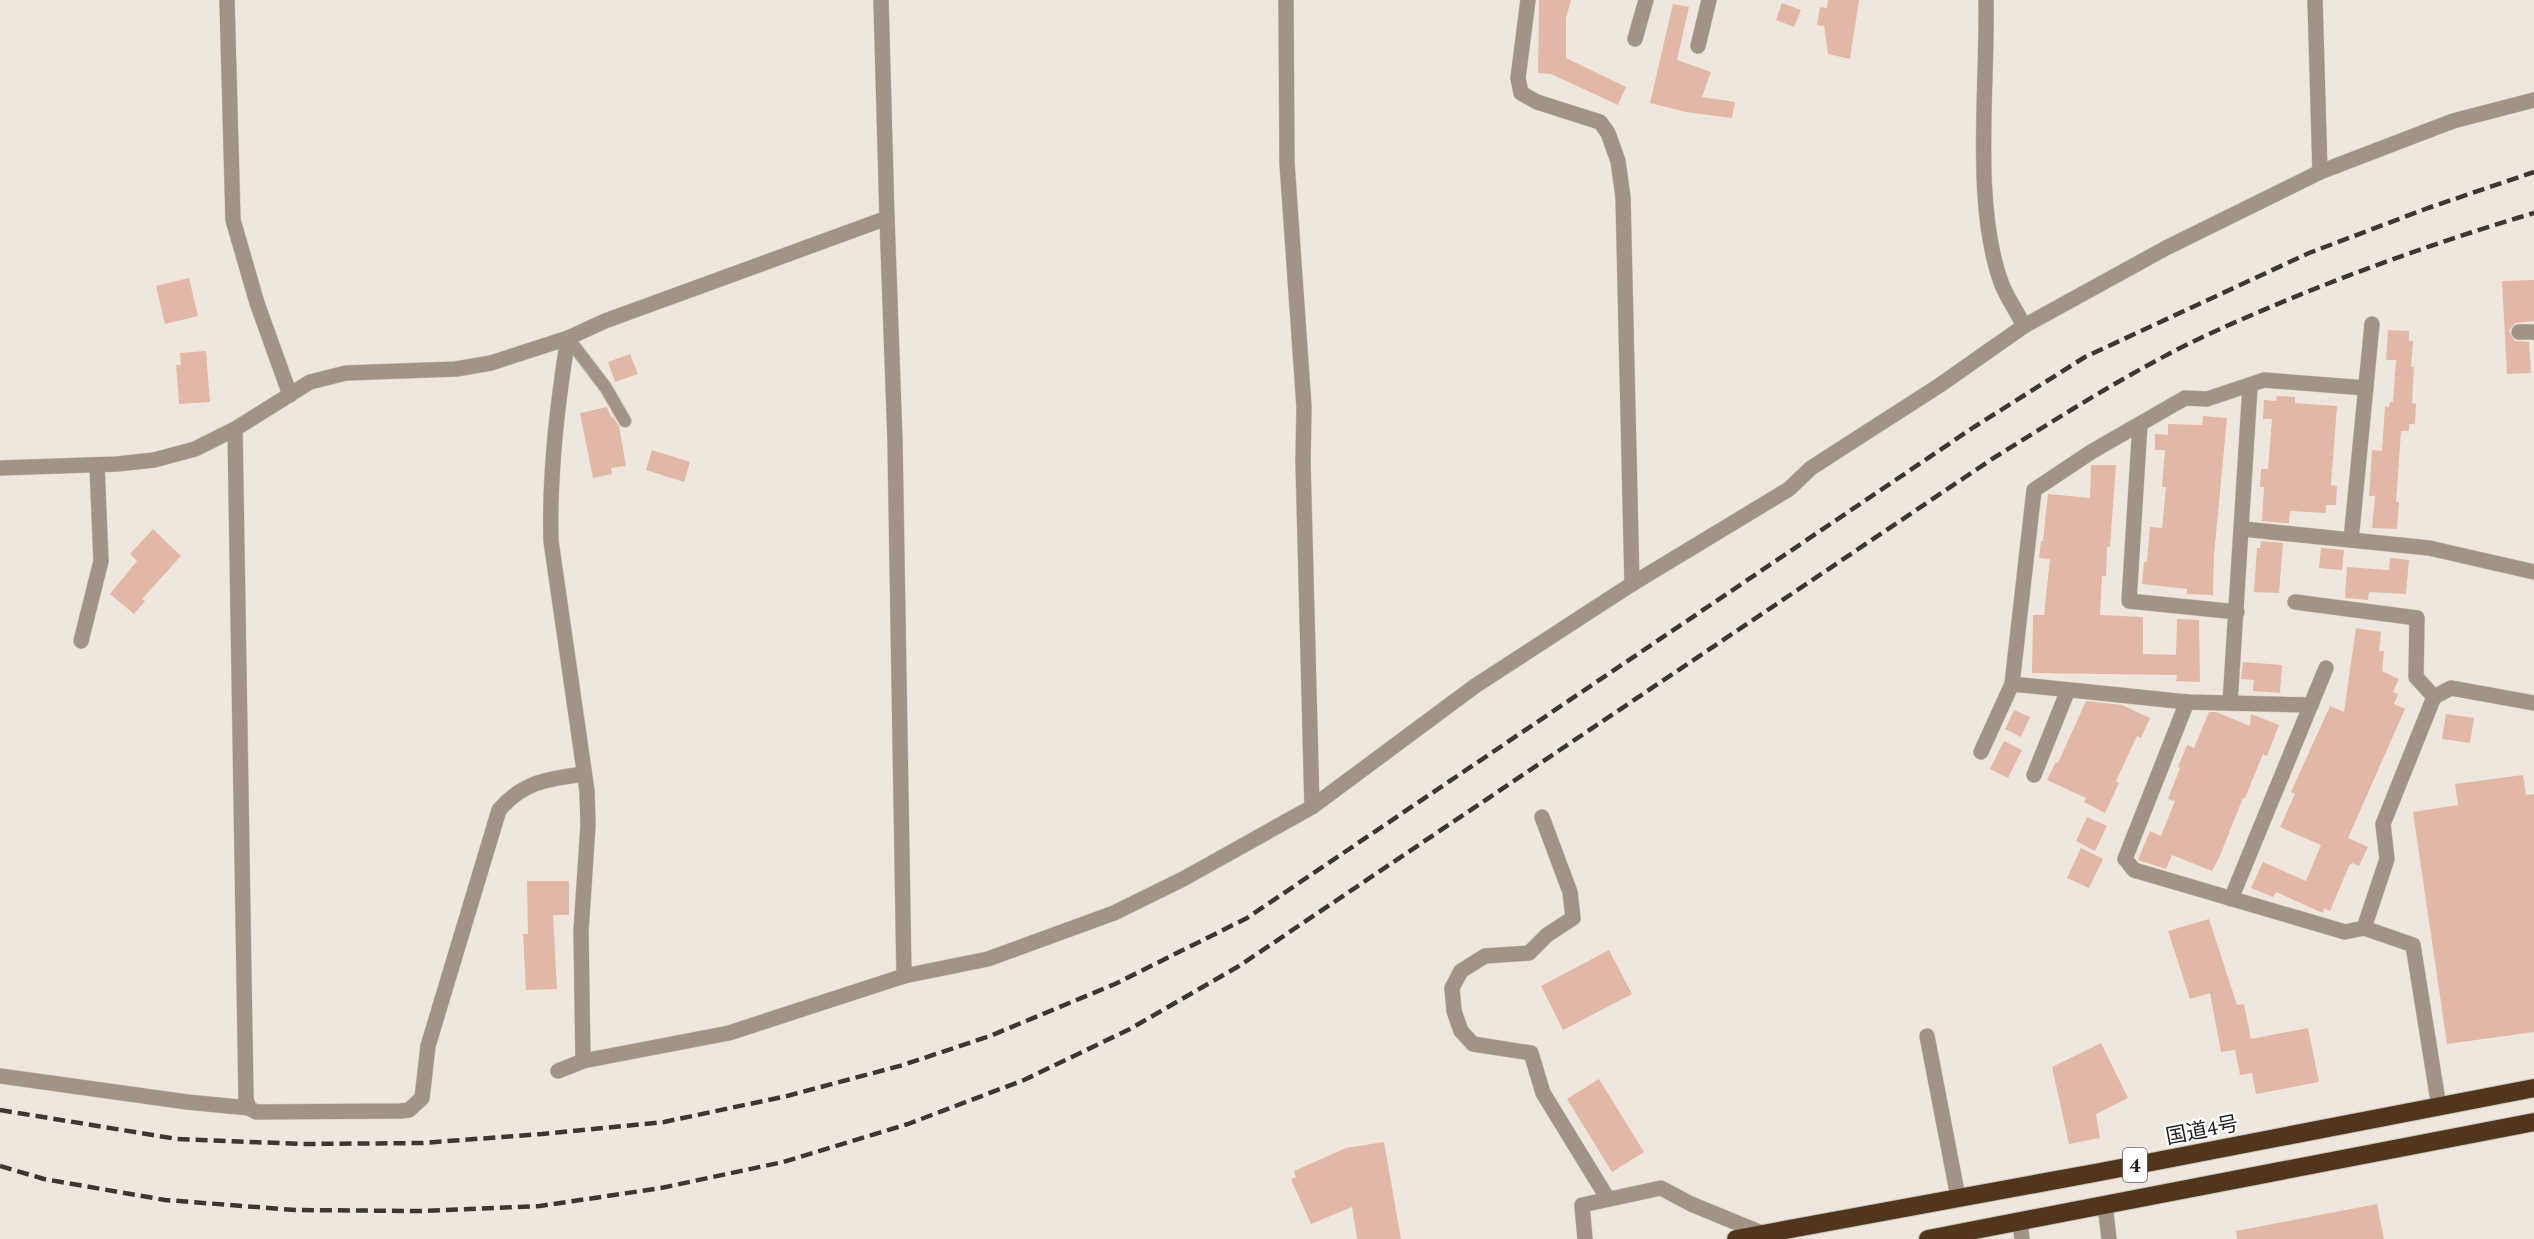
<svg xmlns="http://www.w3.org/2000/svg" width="2534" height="1239" font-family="Spectral,'Noto Sans JP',serif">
  <rect width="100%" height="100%" fill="#efe7dd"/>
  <g fill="#e3b7a8">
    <polygon points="1539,0 1571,0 1566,18 1566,58 1626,87 1618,105 1551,74 1538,73"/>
    <polygon points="1828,0 1859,0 1850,59 1828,54 1824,26 1817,25 1820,7 1827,8"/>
    <polygon points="1782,3 1801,10 1794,27 1776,20"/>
    <polygon points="1673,4 1689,7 1677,60 1711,72 1702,97 1735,102 1732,118 1686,112 1650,103"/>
    <polygon points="189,278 198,316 165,324 156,286"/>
    <polygon points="2534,280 2534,321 2515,323 2509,331 2515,341 2529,342 2531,373 2507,374 2502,281"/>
    <polygon points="2388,330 2409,331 2409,341 2413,341 2411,367 2414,367 2412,403 2416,404 2415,424 2409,424 2409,431 2401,431 2396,502 2399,502 2397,529 2372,528 2375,496 2369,496 2372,450 2382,451 2385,407 2389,407 2390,402 2393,402 2396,360 2386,360"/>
    <polygon points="206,351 210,402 179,404 176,365 181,365 180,353"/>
    <polygon points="630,354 638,374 615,382 608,362"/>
    <polygon points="2277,396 2295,397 2295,403 2337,406 2331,485 2337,486 2336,505 2326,505 2326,513 2290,511 2289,523 2284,523 2262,521 2264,487 2260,487 2261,469 2268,469 2272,419 2263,419 2264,400 2276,401"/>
    <polygon points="607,407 611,417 613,417 619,426 626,466 611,468 612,474 593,478 580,413"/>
    <polygon points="2203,416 2227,418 2214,555 2213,595 2187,594 2187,589 2142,584 2144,562 2147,562 2150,527 2162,528 2166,487 2162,487 2165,450 2155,450 2155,434 2168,435 2168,424 2202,425"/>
    <polygon points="652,450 690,462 684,482 646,470"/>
    <polygon points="2091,465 2116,465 2110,547 2107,547 2106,576 2102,576 2100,615 2143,617 2143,654 2176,655 2177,619 2199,620 2200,682 2176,681 2177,675 2032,673 2033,615 2044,615 2050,559 2039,558 2041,541 2043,541 2048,494 2090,498"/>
    <polygon points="153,529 181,556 142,599 145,601 134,614 110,594 137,561 130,554"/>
    <polygon points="2261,541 2283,543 2279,593 2254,592 2257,548 2260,548"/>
    <polygon points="2321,548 2344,550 2342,570 2319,568"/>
    <polygon points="2390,558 2409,560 2406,594 2369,592 2368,600 2345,598 2347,567 2389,570"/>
    <polygon points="2356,628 2381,632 2379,651 2384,651 2382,671 2399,679 2393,692 2398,694 2394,704 2405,709 2348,838 2368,847 2359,866 2352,863 2349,866 2330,911 2324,908 2323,913 2276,892 2273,897 2251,888 2263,862 2306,881 2321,845 2280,827 2295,794 2291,792 2330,706 2344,712"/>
    <polygon points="2243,662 2282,665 2280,693 2253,691 2254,680 2241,679"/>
    <polygon points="2086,701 2122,705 2150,718 2141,738 2137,736 2116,781 2119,783 2105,813 2084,802 2086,798 2047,780 2056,762 2058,763"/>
    <polygon points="2014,710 2030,717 2021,737 2005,729"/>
    <polygon points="2209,712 2216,712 2250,726 2251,714 2279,725 2267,756 2263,754 2245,798 2243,798 2219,858 2212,871 2172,855 2166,869 2138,860 2150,831 2161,836 2175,801 2168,799 2180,768 2178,767 2187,745 2194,748"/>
    <polygon points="2446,714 2474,718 2470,743 2442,739"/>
    <polygon points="2004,741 2022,750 2008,778 1990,769"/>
    <polygon points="2523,775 2526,795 2534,794 2534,1032 2447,1044 2413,812 2458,805 2455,784"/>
    <polygon points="2087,817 2107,826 2095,851 2076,841"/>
    <polygon points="2081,848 2103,859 2089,888 2067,878"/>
    <polygon points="527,881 569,881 569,915 553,915 557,989 526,990 523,934 528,934"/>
    <polygon points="2209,919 2237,1005 2244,1004 2251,1039 2308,1028 2319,1082 2256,1094 2252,1073 2240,1075 2235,1050 2221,1052 2210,993 2190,999 2168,931"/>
    <polygon points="1609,950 1632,994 1563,1030 1541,986"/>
    <polygon points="2101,1043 2128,1098 2096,1114 2100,1138 2069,1144 2052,1067"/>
    <polygon points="1599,1079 1644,1152 1612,1172 1567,1099"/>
    <polygon points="1384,1142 1401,1239 1357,1239 1352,1207 1311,1224 1291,1179 1296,1177 1294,1171 1346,1148"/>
    <polygon points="2377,1204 2384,1239 2237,1239 2236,1231"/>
  </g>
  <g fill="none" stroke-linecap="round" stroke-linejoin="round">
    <defs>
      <polyline id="lane" points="568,338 606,388 625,421"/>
      <g id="street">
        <polyline points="227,0 233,220 257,303 290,395"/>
        <path d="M1986,0c2,86 -14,205 16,285 6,14 15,27 22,41"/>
        <polyline points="2315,0 2320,172"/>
        <polyline points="1635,39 1646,0"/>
        <polyline points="1698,46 1709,0"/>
        <polyline points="887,218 895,441 904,976 988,959 1114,913 1183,879 1312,807 1303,462 1304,407 1287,163 1286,0"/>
        <polyline points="2519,332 2534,332"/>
        <path d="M568,338c-11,67 -19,134 -17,203l36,250 1,34 -7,106 2,130"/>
        <polyline points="2140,424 2129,601 2237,612"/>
        <path d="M235,429l11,670 3,9 7,4 144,-1 9,-1 13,-12 6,-52 71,-236c25,-29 49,-31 85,-36"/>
        <polyline points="0,468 117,464 154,460 195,449 235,429 310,382 346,373 456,369 491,363 568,338 605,321 887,218 881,0"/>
        <polyline points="2243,529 2429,548 2534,572"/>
        <polyline points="2351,540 2372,324"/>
        <polyline points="1632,584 1789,489 1811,468 1940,385 2024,326 2166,248 2320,172 2453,121 2534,100"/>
        <polyline points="2295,602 2417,618 2416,677 2434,697 2383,824 2387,859 2364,928 2413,945 2439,1107"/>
        <polyline points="81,641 101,561 97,465"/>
        <polyline points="2012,684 2187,702 2311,705"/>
        <polyline points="2434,697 2451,688 2534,703"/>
        <polyline points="2187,702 2125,859 2134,870 2345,932 2364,928"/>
        <polyline points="2230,703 2250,387"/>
        <polyline points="1981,752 2012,684 2034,490 2091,452 2185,398 2207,399 2264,380 2366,388"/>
        <polyline points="2034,775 2068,690"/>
        <polyline points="1312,807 1475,686 1632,584 1623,197 1618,161 1608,133 1600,122 1537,102 1521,93 1518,78 1528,0"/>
        <polyline points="1542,817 1570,892 1573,918 1547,935 1529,953 1485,956 1461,971 1452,988 1454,1011 1461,1031 1473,1044 1531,1053 1543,1093 1608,1199"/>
        <polyline points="2231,899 2326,668"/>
        <polyline points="1927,1036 1958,1197"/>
        <polyline points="558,1071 583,1061 729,1033 904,976"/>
        <polyline points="0,1076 187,1102 249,1108"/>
        <polyline points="2105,1204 2109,1239"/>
        <polyline points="2020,1222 2022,1239"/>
        <polyline points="1585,1239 1582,1205 1661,1188 1691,1204 1764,1234"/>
      </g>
      <g id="highway">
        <polyline points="1736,1239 2100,1172 2534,1088"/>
        <polyline points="1928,1239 2534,1122"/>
      </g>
    </defs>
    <use href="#lane" stroke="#cac3ba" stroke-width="14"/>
    <use href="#street" stroke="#cac3ba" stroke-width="16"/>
    <use href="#highway" stroke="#cac3ba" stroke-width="20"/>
    <use href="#lane" stroke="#a29387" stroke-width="12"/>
    <use href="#street" stroke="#a29387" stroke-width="15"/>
    <use href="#highway" stroke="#51351d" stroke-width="18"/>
    <g stroke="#3b3834" stroke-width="4.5" stroke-dasharray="12 6" stroke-linecap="butt">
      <polyline points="0,1110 177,1139 302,1144 422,1143 542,1134 664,1122 787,1096 903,1065 990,1036 1115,984 1247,918 1974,427 2085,357 2309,253 2428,208 2534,172"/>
      <path d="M0,1166l44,13 121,21 130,10 124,1 121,-5 121,-18 122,-26 125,-38 116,-44 106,-51 109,-63 753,-507c71,-44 142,-90 217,-125 105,-48 214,-88 325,-121"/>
    </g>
  </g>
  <g text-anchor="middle" stroke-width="4.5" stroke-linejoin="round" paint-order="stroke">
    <rect fill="#fff" stroke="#646260" stroke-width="1.5" x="2123" y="1148" width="24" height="34" rx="4.5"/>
    <g font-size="20" font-weight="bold" fill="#221f1c">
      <text x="2135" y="1172">4</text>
    </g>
    <g font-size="21" fill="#221f1c" stroke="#fff">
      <text transform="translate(2202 1130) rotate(-11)" y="7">国道4号</text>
    </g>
  </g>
</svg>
